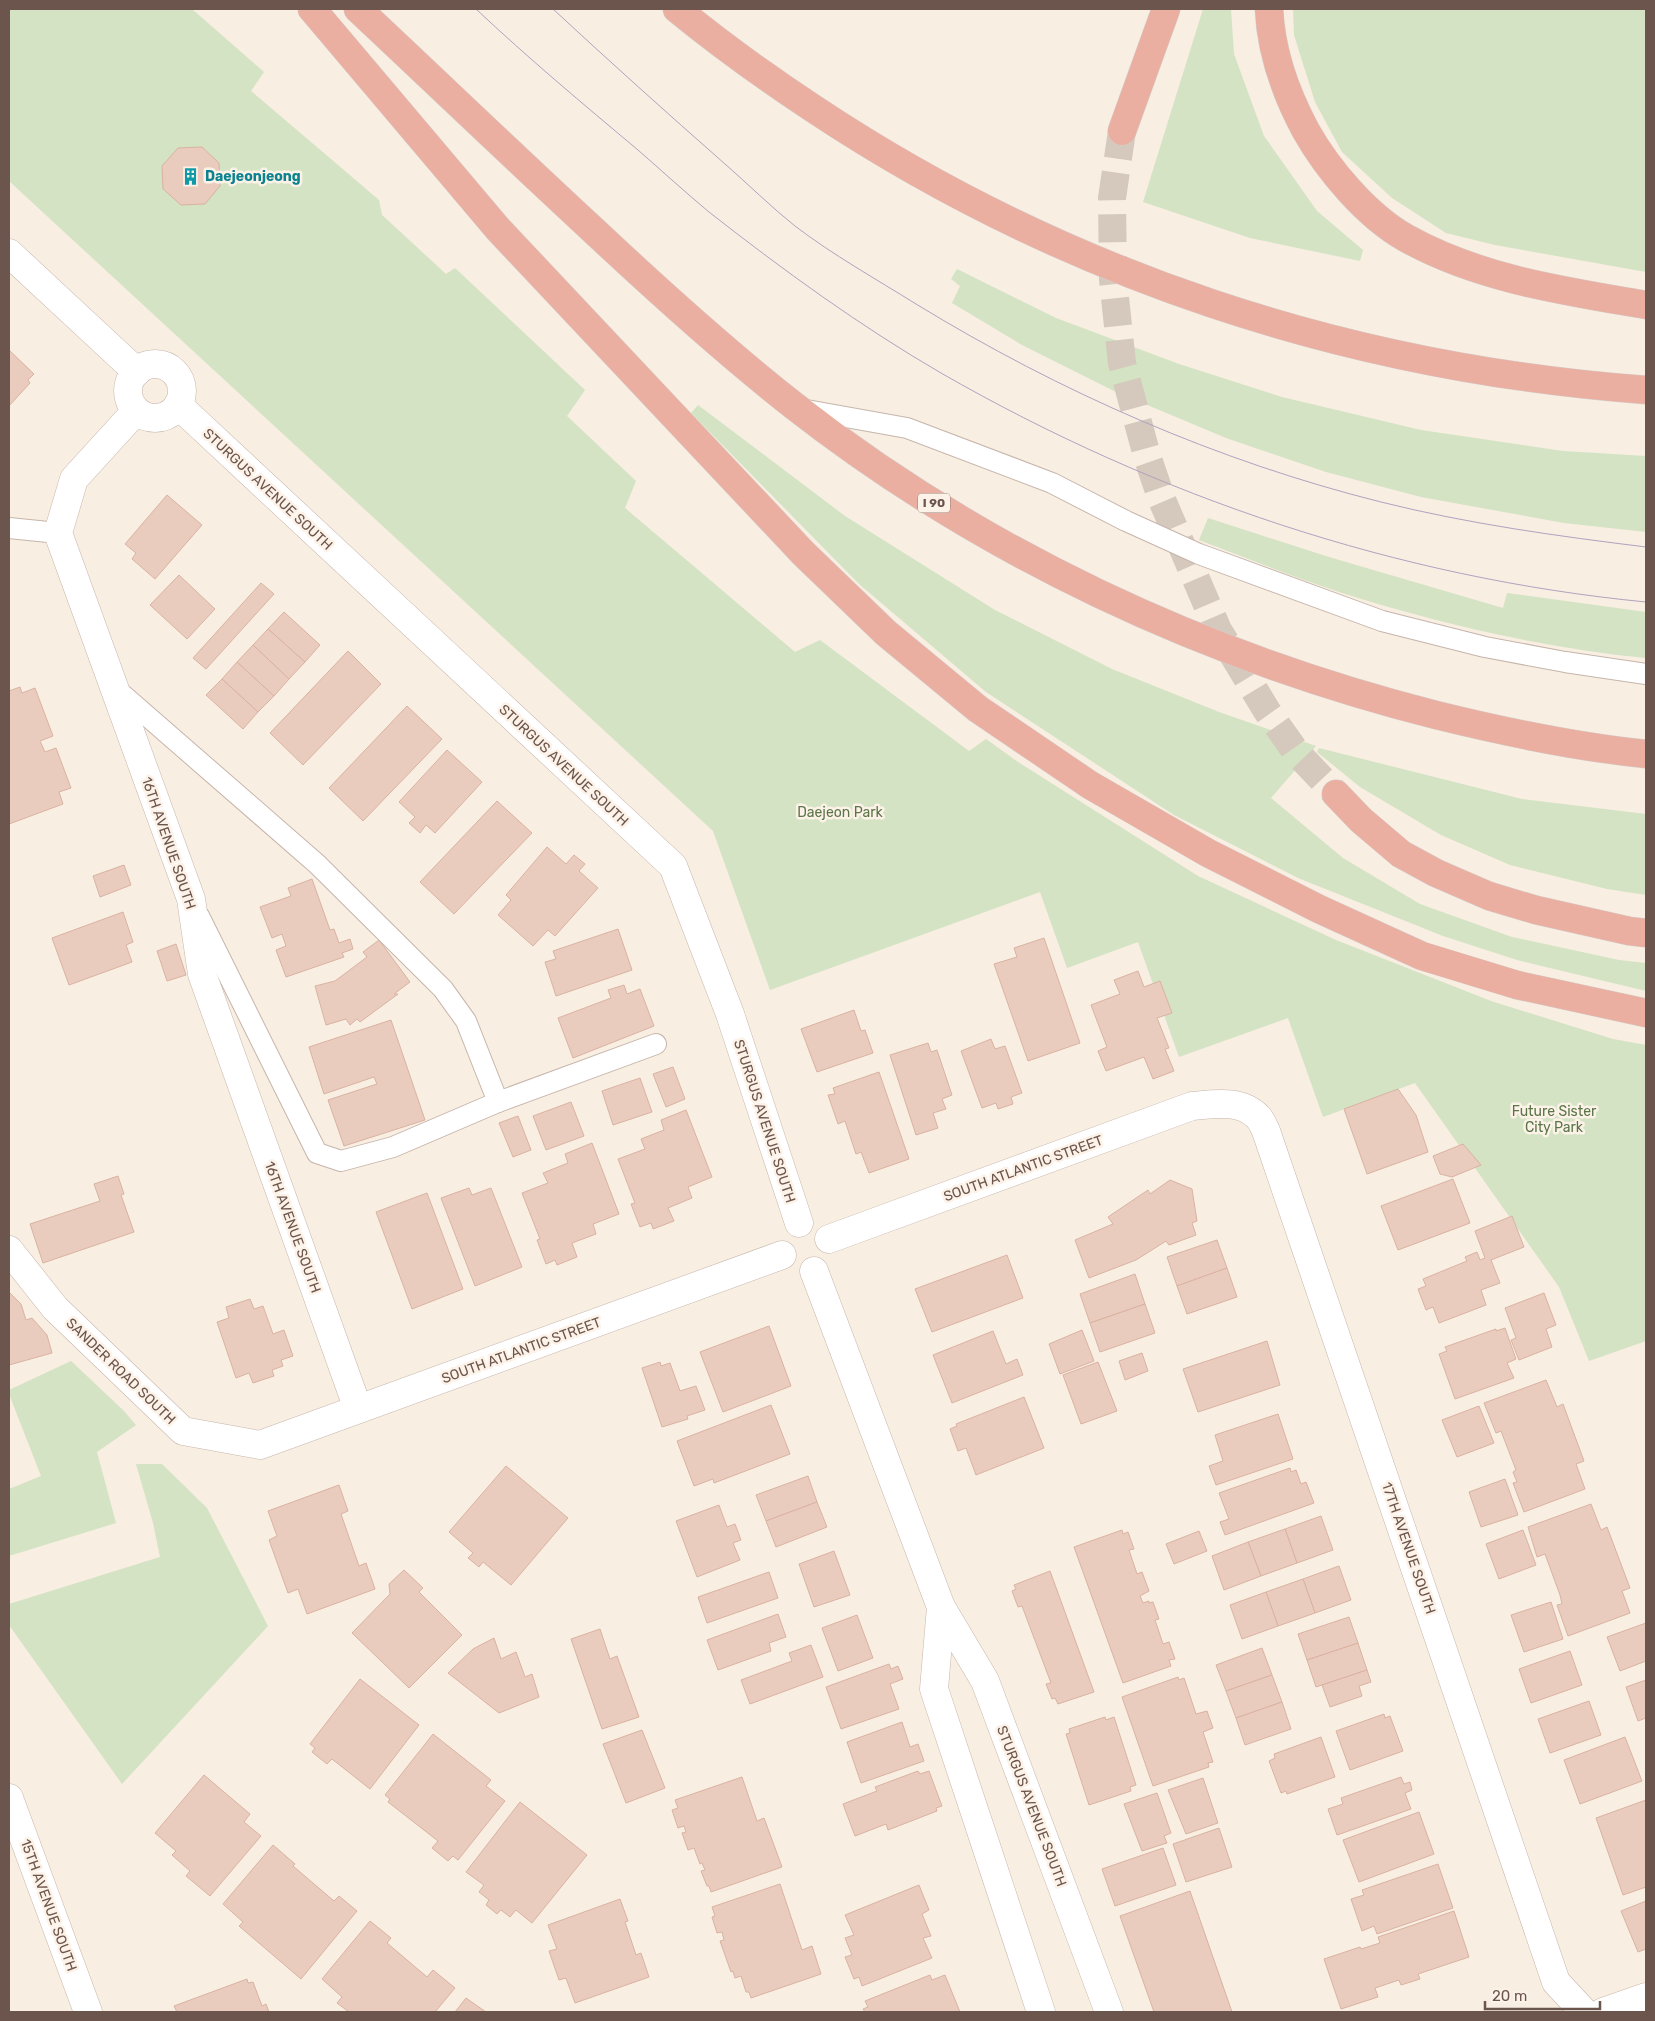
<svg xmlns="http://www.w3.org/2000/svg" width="1655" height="2021" font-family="Rubik,sans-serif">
  <rect width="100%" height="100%" fill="#f8eee2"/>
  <g fill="#d3e3c3">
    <polygon points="9,9 192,9 264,72 251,91 379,200 382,215 446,274 455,268 585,390 567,416 636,481 625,508 795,652 820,640 969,751 986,739 1018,762 1198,876 1336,940 1491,1001 1613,1039 1646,1045 1646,1341 1589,1361 1559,1287 1415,1083 1323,1117 1288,1018 1179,1057 1138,942 1067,968 1040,892 770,990 713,831 9,181"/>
    <polygon points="1203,9 1231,9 1234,54 1264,136 1317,211 1363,250 1360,261 1250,238 1143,202"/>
    <polygon points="1293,9 1646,9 1646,272 1495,245 1446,233 1392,198 1342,152 1315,102 1294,35"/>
    <polygon points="957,269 1056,318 1179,364 1282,397 1421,430 1563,451 1646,456 1646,532 1564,523 1421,497 1326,472 1226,438 1114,391 1022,345 952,303 960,286 951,279"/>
    <polygon points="698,405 845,516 995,610 1112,669 1219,712 1316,746 1271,798 1343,858 1420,904 1512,937 1619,960 1646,963 1646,991 1517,960 1443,936 1298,878 1174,815 986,692 859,584 691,413"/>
    <path d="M1208,518l121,39 174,51 4,-15 139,19v46c-103,-10 -205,-34 -304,-65 -49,-16 -96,-35 -143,-53z"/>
    <polygon points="1319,748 1522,799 1646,814 1646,895 1607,889 1510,865 1441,835 1360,787 1317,752"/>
    <polygon points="71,1361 123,1410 136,1425 97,1452 116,1523 9,1556 9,1489 41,1476 9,1394 9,1390"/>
    <polygon points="136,1464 162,1464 207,1508 268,1626 122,1784 9,1625 9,1604 160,1557 153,1523"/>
  </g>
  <g fill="#eaccbe" stroke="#dab2a1">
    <polygon points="202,147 219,163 220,186 205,204 181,205 163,189 162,166 178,148"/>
    <polygon points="9,350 34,374 28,380 30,383 9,406"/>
    <polygon points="167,495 202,525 155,579 132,559 136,553 125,544"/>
    <polygon points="179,575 215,609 187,639 150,605"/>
    <polygon points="261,583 274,594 206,669 193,658"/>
    <polygon points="284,612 320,645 305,662 268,629"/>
    <polygon points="268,629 305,662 289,679 253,645"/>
    <polygon points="253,645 289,679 274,696 237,662"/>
    <polygon points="348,651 381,684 303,765 270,733"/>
    <polygon points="237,662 274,696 258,712 222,679"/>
    <polygon points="222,679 258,712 243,729 206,695"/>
    <polygon points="20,687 22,693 35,688 53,736 40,741 45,752 56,748 71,788 59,792 63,804 9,824 9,691"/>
    <polygon points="407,706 442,739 363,821 329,788"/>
    <polygon points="447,750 482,782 435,833 426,825 420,833 409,823 415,817 399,802"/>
    <polygon points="497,801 532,833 454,914 420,882"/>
    <polygon points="547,847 566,864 574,855 585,864 579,871 598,888 555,936 548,930 533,946 498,915 511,900 506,895"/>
    <polygon points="124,865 131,885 100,897 93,876"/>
    <polygon points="312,879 330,930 334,929 339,943 350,939 353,949 342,953 344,957 286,977 276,950 286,946 282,934 272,938 260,907 291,896 288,888"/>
    <polygon points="123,912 133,942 126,945 132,962 69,985 52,938"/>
    <polygon points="618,929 632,970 556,996 545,962 556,959 553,951"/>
    <polygon points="1044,938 1080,1043 1028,1061 994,964 1017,957 1014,948"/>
    <polygon points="379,940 410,982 394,994 398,994 360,1022 357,1019 350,1025 346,1019 326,1025 315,986 335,981 367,957 363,952"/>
    <polygon points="176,944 186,975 167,981 157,951"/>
    <polygon points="1138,971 1144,987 1160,981 1172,1013 1157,1018 1169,1048 1165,1049 1174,1071 1153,1079 1144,1057 1106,1071 1098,1051 1107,1047 1091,1005 1120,994 1114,980"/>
    <polygon points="624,985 627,994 640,989 654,1026 573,1058 558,1018 611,998 608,990"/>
    <polygon points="854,1010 861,1031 865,1030 873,1053 817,1072 801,1029"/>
    <polygon points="391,1020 425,1120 344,1146 328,1100 377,1084 374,1077 324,1094 309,1047"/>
    <polygon points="991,1039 995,1049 1005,1046 1022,1093 1011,1097 1013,1104 998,1109 996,1103 982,1108 961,1051"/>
    <polygon points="928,1043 931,1052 937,1050 952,1095 942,1099 946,1109 933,1113 938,1128 916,1135 890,1055"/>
    <polygon points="673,1067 685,1099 666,1107 653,1074"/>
    <polygon points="879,1072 909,1159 869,1173 861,1152 856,1154 845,1121 838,1124 828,1095 835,1094 833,1088"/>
    <polygon points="640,1078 652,1112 613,1125 602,1091"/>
    <polygon points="1398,1089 1416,1115 1428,1152 1367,1174 1344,1109"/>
    <polygon points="571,1102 584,1136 546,1150 533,1116"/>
    <polygon points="686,1110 712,1177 688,1187 692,1198 668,1208 674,1221 653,1229 651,1223 640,1227 631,1204 635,1203 618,1159 645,1149 641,1139 664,1130 661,1120"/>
    <polygon points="518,1116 531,1150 513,1157 499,1123"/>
    <polygon points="592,1143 619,1214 593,1224 596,1234 572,1243 577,1257 557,1265 555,1260 546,1264 537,1240 540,1239 522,1193 548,1183 543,1173 568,1163 565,1154"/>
    <polygon points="1463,1144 1481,1165 1452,1177 1440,1174 1433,1156"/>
    <polygon points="118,1176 124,1194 121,1195 134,1232 43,1263 30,1224 100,1201 94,1184"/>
    <polygon points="1453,1179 1470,1223 1398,1250 1381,1206"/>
    <polygon points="1170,1180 1192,1189 1197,1221 1192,1223 1196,1235 1169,1245 1166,1241 1136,1260 1089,1278 1075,1240 1113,1224 1108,1217 1148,1190 1150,1194"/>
    <polygon points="469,1188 472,1195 491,1188 522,1267 475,1286 441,1198"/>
    <polygon points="427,1193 463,1289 412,1309 376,1212"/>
    <polygon points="1512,1216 1524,1247 1491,1260 1500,1283 1481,1290 1486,1305 1439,1323 1433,1307 1426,1310 1418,1289 1426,1286 1423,1279 1467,1261 1465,1257 1477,1252 1480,1260 1485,1258 1475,1231"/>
    <polygon points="1217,1240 1227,1268 1177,1286 1167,1257"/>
    <polygon points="1007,1255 1023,1298 932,1332 915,1289"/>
    <polygon points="1227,1268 1237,1297 1187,1314 1177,1286"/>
    <polygon points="1135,1274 1145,1304 1090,1323 1080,1294"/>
    <polygon points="9,1292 21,1304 26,1320 32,1318 47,1335 52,1353 9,1365"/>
    <polygon points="1544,1293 1556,1325 1546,1329 1552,1347 1519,1360 1511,1340 1516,1338 1505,1308"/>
    <polygon points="250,1299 254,1309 263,1306 273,1334 284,1330 293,1356 281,1360 283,1366 272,1370 274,1376 253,1383 249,1373 236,1378 217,1322 229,1318 226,1307"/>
    <polygon points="1145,1304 1155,1333 1100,1352 1090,1323"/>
    <polygon points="769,1326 791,1386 723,1412 700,1352"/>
    <polygon points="1505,1328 1516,1359 1507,1363 1514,1378 1455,1399 1439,1354 1447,1351 1445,1347 1496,1329 1496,1331"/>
    <polygon points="1082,1330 1094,1361 1060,1374 1049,1344"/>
    <polygon points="993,1331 1006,1364 1017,1359 1023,1375 952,1403 933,1355"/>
    <polygon points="1267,1341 1280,1385 1198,1412 1183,1369"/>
    <polygon points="1142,1353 1148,1371 1125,1380 1119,1361"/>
    <polygon points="660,1362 661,1366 670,1363 680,1391 696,1386 705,1410 687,1416 688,1419 662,1427 642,1368"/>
    <polygon points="1098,1362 1117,1411 1081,1424 1063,1375"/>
    <polygon points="1546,1380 1557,1407 1563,1404 1584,1461 1576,1464 1585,1489 1524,1512 1513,1483 1517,1482 1513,1472 1516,1470 1501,1431 1496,1433 1484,1403"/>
    <polygon points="1024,1397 1044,1448 976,1475 966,1448 958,1451 950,1429 957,1426 956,1424"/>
    <polygon points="771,1405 790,1454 714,1483 713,1479 694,1486 677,1441"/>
    <polygon points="1479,1406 1494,1443 1457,1457 1442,1420"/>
    <polygon points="1278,1414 1293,1459 1216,1485 1209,1466 1223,1461 1215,1435"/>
    <polygon points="506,1466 568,1518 511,1585 483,1562 479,1567 468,1558 473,1553 449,1532"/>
    <polygon points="1290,1468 1291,1472 1296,1470 1301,1484 1306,1482 1314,1503 1225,1535 1220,1522 1229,1519 1219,1493"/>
    <polygon points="808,1476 817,1502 766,1521 756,1495"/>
    <polygon points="1505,1479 1518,1515 1481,1527 1469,1492"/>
    <polygon points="339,1485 348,1511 341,1514 359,1566 366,1563 375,1589 307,1614 298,1589 288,1593 269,1540 277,1536 268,1511"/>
    <polygon points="817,1502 827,1527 776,1547 766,1521"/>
    <polygon points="1591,1504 1601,1530 1607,1527 1630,1588 1622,1591 1630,1613 1568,1636 1557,1605 1562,1604 1560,1595 1545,1554 1537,1557 1528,1527"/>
    <polygon points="719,1505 727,1527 735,1524 741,1540 733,1543 740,1560 697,1577 676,1521"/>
    <polygon points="1321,1516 1333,1550 1297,1563 1285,1529"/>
    <polygon points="1285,1529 1297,1563 1261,1576 1248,1542"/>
    <polygon points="1122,1530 1123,1534 1128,1532 1134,1549 1129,1550 1137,1574 1142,1572 1149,1591 1140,1596 1143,1603 1149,1601 1149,1603 1153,1602 1159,1619 1155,1620 1163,1644 1169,1642 1175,1659 1169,1660 1171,1666 1123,1683 1074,1547"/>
    <polygon points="1523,1530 1536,1565 1499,1579 1486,1544"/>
    <polygon points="1199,1531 1207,1551 1174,1564 1166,1544"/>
    <polygon points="1248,1542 1261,1576 1224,1590 1212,1556"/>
    <polygon points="834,1551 850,1595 814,1607 799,1564"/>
    <polygon points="1339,1566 1351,1600 1315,1613 1303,1579"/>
    <polygon points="404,1570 423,1588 419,1592 462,1635 409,1688 352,1633 390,1594 389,1584"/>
    <polygon points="1050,1571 1094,1692 1058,1704 1055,1698 1052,1699 1046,1684 1051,1683 1022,1606 1018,1607 1012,1591 1016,1589 1014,1585"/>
    <polygon points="769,1572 778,1598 707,1623 698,1597"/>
    <polygon points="1303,1579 1315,1613 1278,1626 1266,1592"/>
    <polygon points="1266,1592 1278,1626 1242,1639 1230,1605"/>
    <polygon points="1551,1602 1563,1639 1524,1652 1511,1615"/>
    <polygon points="778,1614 786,1637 769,1643 771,1651 718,1670 707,1640"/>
    <polygon points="857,1615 873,1658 838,1671 822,1628"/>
    <polygon points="1349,1617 1358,1643 1307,1660 1298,1634"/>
    <polygon points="1646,1623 1646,1661 1620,1671 1607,1637"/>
    <polygon points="600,1629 610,1659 617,1656 639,1717 602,1729 571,1639"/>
    <polygon points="494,1638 501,1659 516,1652 525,1677 532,1674 539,1697 499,1713 448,1673 473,1649"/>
    <polygon points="1358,1643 1367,1670 1316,1687 1307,1660"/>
    <polygon points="811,1645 823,1677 750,1704 741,1680 792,1661 789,1653"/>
    <polygon points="1262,1648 1272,1675 1226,1691 1216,1665"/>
    <polygon points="1570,1651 1582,1685 1531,1703 1519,1669"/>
    <polygon points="889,1664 891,1669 898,1666 903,1679 890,1684 899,1709 841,1729 826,1687"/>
    <polygon points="1367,1670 1371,1682 1359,1686 1362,1696 1330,1707 1322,1685"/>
    <polygon points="1272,1675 1282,1702 1236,1718 1226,1691"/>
    <polygon points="1178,1677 1179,1680 1184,1678 1196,1714 1207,1711 1213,1728 1203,1732 1213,1762 1208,1763 1209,1767 1153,1786 1122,1697"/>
    <polygon points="360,1679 419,1725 370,1789 332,1759 327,1764 312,1752 315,1748 310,1744"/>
    <polygon points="1646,1680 1646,1718 1638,1721 1626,1687"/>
    <polygon points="1589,1701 1601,1735 1550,1753 1538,1719"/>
    <polygon points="1282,1702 1291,1729 1245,1745 1236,1718"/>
    <polygon points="1384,1714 1385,1718 1390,1716 1403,1751 1350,1770 1336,1731"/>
    <polygon points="1105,1717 1106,1720 1114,1717 1136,1785 1130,1787 1131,1791 1089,1805 1066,1734 1070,1733 1069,1729"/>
    <polygon points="902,1722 910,1747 918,1744 924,1761 861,1783 847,1742"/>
    <polygon points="642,1730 665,1788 626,1803 603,1744"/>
    <polygon points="433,1734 491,1780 486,1786 505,1801 458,1860 453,1856 448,1861 432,1848 438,1841 388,1802 390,1799 385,1795"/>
    <polygon points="1321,1737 1335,1777 1287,1794 1286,1791 1281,1793 1269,1761 1275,1758 1274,1754"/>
    <polygon points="1625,1737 1642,1781 1580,1804 1564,1760"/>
    <polygon points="918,1771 920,1774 929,1771 942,1806 936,1808 937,1811 888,1830 886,1824 855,1836 843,1804 877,1791 875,1787"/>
    <polygon points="204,1775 250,1814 244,1822 261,1836 210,1896 186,1876 190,1871 172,1855 176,1851 155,1833"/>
    <polygon points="742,1777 757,1821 764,1818 782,1867 711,1892 709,1886 707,1886 701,1871 705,1870 702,1863 700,1864 694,1848 688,1850 682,1833 686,1832 684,1826 678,1828 672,1810 678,1808 675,1800"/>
    <polygon points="1401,1777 1404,1784 1410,1782 1412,1790 1405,1793 1411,1809 1337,1835 1328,1809 1343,1804 1341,1798"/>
    <polygon points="1203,1778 1218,1823 1186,1834 1168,1790"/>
    <polygon points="1157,1793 1171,1833 1164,1836 1167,1843 1142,1851 1124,1804"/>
    <polygon points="1646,1800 1646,1887 1623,1895 1596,1818"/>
    <polygon points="520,1802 587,1855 532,1923 516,1910 510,1917 501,1910 497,1914 486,1905 489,1900 479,1892 484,1885 466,1872"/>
    <polygon points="1419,1812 1434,1854 1359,1882 1343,1840"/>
    <polygon points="1219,1828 1232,1867 1186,1882 1173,1844"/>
    <polygon points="273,1845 295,1864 293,1866 334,1901 339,1896 357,1911 301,1979 239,1926 243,1922 223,1904"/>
    <polygon points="1163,1848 1176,1885 1115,1906 1102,1869"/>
    <polygon points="1438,1864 1453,1908 1377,1934 1374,1926 1362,1931 1351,1899 1364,1895 1362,1890"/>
    <polygon points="780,1884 802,1950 812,1946 821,1974 751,1998 749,1992 746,1992 741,1976 735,1978 733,1971 731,1972 720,1941 724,1940 722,1932 717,1933 712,1917 715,1916 712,1907"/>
    <polygon points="919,1885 929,1910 922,1914 931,1936 923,1938 932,1958 862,1986 859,1977 854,1979 845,1957 852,1955 845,1938 854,1935 845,1915"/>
    <polygon points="1190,1891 1232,2012 1154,2012 1120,1916"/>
    <polygon points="620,1899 628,1921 625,1922 636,1955 641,1953 649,1977 575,2003 566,1978 559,1980 549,1951 557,1949 548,1925"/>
    <polygon points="1646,1901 1646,1949 1638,1952 1621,1911"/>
    <polygon points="1454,1911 1469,1957 1418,1974 1420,1979 1401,1985 1399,1980 1375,1988 1378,1997 1341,2009 1324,1959 1360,1947 1361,1949 1380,1943 1378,1937"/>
    <polygon points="370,1921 391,1938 387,1943 427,1977 433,1970 455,1988 435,2012 349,2012 337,2003 342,1997 322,1979"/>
    <polygon points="930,1975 932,1980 945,1975 960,2012 865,2012 863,2009 868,2007 865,2001"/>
    <polygon points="247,1979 248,1983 253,1982 262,2006 266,2004 269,2012 177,2012 174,2006"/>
    <polygon points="466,1998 486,2012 455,2012"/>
  </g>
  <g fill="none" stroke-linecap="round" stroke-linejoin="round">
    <polyline stroke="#d5c8bc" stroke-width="28" stroke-dasharray="28 14" stroke-linecap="butt" points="1122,131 1112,198 1113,279 1122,363 1147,456 1162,500 1218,630 1267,711 1296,752 1336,794"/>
    <defs>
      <g id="lane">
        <polyline points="801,409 907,428 1052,483 1126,521 1199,554 1382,621 1485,647 1565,662 1646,674"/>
        <polyline points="9,528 58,533"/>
        <polyline points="115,688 317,864 443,989 466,1021 498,1102 393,1147 341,1161 317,1153 199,916"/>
        <polyline points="498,1102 656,1044"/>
      </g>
      <g id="street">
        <polyline points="9,253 137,372"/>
        <circle cx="155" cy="391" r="27"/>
        <polyline points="178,405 673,866 730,1014 799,1223"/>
        <polyline points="136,411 74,479 58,533 191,899 202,974 358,1409"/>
        <path d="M829,1239l363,-133c22,-2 49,-7 66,11 4,4 6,10 8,14l290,851 28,30"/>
        <polyline points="9,1250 55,1308 183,1431 260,1445 782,1255"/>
        <polyline points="814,1271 941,1607 985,1681 1109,2012"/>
        <polyline points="941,1607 934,1689 1041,2012"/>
      </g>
      <g id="secondary">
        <polyline points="9,1798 88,2012"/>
        <polyline points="1603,2012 1646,1997"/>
      </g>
      <g id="highway">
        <polyline points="312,9 498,229 803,553 886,633 978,709 1090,785 1208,853 1319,909 1422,956 1517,985 1646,1013"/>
        <path d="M358,9c78,73 155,147 234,220 65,61 131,121 201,176 189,148 411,251 643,310 69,17 140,32 210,39"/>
        <path d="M677,9c44,36 90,69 137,100 250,166 534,259 832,281"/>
        <path d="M1269,9c2,44 16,83 37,122 22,39 61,85 100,107 73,41 159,53 240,67"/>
        <polyline points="1122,131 1166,9"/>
        <polyline points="1336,794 1361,820 1401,854 1436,873 1489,896 1536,910 1629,931 1646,933"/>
      </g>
    </defs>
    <use href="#lane" stroke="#c7b5ab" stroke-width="22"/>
    <use href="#street" stroke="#c7b5ab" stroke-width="29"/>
    <use href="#secondary" stroke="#ccb7ac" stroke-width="29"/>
    <use href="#highway" stroke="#d6cfcd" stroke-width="29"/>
    <use href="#lane" stroke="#fff" stroke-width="20"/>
    <use href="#street" stroke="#fff" stroke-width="28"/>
    <use href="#secondary" stroke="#fff" stroke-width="28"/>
    <use href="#highway" stroke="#eaafa1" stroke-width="28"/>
    <g stroke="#b0a3bf" stroke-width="1">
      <path d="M476,9c52,49 107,95 162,141 24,21 47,42 71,62 74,58 151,114 232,161 216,124 457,205 705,229"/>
      <path d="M553,9c56,52 114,104 172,155 23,20 46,43 70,62 38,29 81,53 121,78 144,88 301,157 465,198 88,22 176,34 265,45"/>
    </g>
  </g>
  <defs>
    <symbol id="building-bare" viewBox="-9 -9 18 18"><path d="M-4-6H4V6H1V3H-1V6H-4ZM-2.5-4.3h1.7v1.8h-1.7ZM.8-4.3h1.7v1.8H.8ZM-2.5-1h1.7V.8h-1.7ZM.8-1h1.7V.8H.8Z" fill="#0f9aa8" stroke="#fcf2e8" stroke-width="2.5" paint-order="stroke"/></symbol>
  </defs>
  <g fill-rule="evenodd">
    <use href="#building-bare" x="178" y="164" width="25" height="25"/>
  </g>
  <g text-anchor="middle" stroke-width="5" stroke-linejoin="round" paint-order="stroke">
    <rect fill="#fcf2e8" stroke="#97847b" stroke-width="1" x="918" y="493.5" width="32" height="19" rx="4"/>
    <g font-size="12" font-weight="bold" fill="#6c554c">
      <text x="934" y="507">I 90</text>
    </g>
    <g font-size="14" font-weight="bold" fill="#0d838f" stroke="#fcf2e8" text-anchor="start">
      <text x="205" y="181">Daejeonjeong</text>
    </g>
    <g font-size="14" fill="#6c554c" stroke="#fcf2e8">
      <text transform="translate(268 489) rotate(43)" y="5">STURGUS AVENUE SOUTH</text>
      <text transform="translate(564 765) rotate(43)" y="5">STURGUS AVENUE SOUTH</text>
      <text transform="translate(169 843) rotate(71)" y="5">16TH AVENUE SOUTH</text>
      <text transform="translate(765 1121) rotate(72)" y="5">STURGUS AVENUE SOUTH</text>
      <text transform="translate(1023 1168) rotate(-20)" y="5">SOUTH ATLANTIC STREET</text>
      <text transform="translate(293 1227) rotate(70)" y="5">16TH AVENUE SOUTH</text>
      <text transform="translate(521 1350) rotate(-20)" y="5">SOUTH ATLANTIC STREET</text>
      <text transform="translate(121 1371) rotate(44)" y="5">SANDER ROAD SOUTH</text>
      <text transform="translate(1409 1548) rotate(71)" y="5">17TH AVENUE SOUTH</text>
      <text transform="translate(1032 1806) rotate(69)" y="5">STURGUS AVENUE SOUTH</text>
      <text transform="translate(49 1905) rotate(70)" y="5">15TH AVENUE SOUTH</text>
    </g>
    <g font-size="14" fill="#5a7649" stroke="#fcf2e8">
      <text x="840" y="817">Daejeon Park</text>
      <text x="1554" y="1116">Future Sister<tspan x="1554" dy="16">City Park</tspan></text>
    </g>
  </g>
  <rect width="1655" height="2021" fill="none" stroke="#6c554c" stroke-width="20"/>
  <path d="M1485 2001v8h115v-8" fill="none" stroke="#6c554c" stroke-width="2.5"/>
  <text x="1492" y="2001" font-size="15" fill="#6c554c" stroke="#fcf2e8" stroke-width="4" paint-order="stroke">20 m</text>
</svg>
